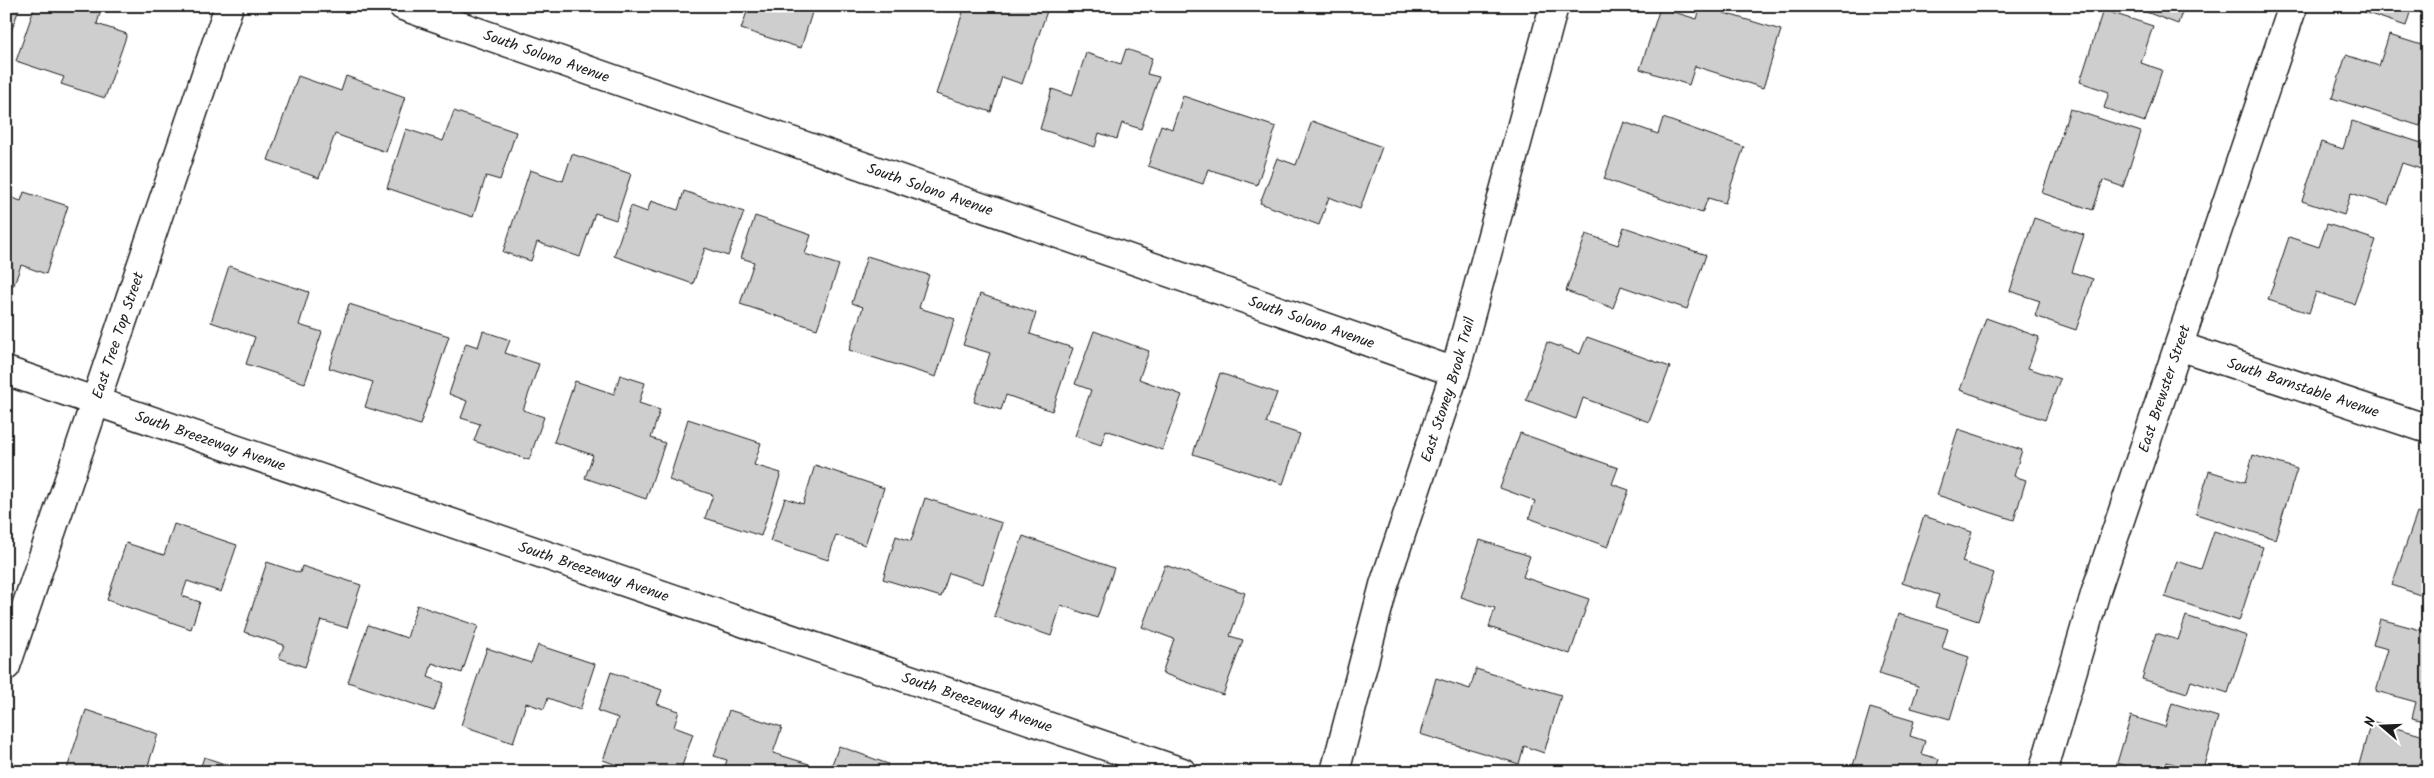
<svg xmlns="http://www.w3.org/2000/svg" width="2434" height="778" font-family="Kalam,sans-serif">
  <rect width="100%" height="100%" fill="#fff"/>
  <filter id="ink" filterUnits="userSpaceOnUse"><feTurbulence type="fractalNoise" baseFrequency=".02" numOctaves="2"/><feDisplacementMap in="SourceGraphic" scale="10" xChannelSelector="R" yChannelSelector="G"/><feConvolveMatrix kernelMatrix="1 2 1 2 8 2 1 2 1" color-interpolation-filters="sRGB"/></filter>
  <g filter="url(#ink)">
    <g fill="#cecece" stroke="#1c1c1c">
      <polygon points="6,6 20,6 6,46"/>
      <polygon points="35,6 102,6 97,24 127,34 105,98 61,84 64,77 16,61"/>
      <polygon points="749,6 814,6 801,48 741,29"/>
      <polygon points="965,6 1032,6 1047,11 1022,84 1002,77 991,112 936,94"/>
      <polygon points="1701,6 1781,30 1763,88 1695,66 1689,85 1640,69 1660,8 1697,19"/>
      <polygon points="2130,6 2184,6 2178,24"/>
      <polygon points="2366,6 2412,6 2406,26 2364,12"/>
      <polygon points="2103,10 2153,26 2141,63 2162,70 2145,122 2104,108 2109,92 2080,82"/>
      <polygon points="2389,35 2428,47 2428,102 2420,126 2332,98 2346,55 2379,66"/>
      <polygon points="1126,49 1152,58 1147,74 1159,77 1141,129 1122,123 1117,139 1099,133 1095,147 1040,129 1052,89 1072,96 1086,53 1121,64"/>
      <polygon points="298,76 341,91 346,76 405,97 386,152 335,134 319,178 268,160"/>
      <polygon points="1183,96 1276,127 1257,185 1208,169 1203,184 1148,166 1161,125 1172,129"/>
      <polygon points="2070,109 2141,132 2123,187 2103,180 2093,210 2042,193"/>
      <polygon points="454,111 516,132 500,180 486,176 473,217 387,188 406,129 443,141"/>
      <polygon points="1663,118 1744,147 1725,203 1708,198 1702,213 1604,179 1624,122 1658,134"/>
      <polygon points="1312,121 1382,147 1360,209 1329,197 1319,225 1260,203 1277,158 1296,165"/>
      <polygon points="2352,121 2428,145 2427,171 2402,163 2388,205 2351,193 2344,215 2302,201 2321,142 2343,149"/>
      <polygon points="572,154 631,174 616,220 595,213 580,257 537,242 531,261 503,252 530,170 563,181"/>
      <polygon points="684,191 744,212 728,256 705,248 693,284 614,256 631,206 647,212 651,201 678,210"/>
      <polygon points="24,192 68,206 46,274 21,265 14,285 6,283 6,196 21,201"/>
      <polygon points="755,216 811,235 805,254 839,265 817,329 740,304 754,262 741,258"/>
      <polygon points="2034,218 2084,235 2072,272 2093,279 2076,330 2035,316 2040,301 2010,291"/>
      <polygon points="2327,224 2376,240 2354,304 2316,292 2309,313 2268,300 2289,237 2319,247"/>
      <polygon points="1624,227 1706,255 1687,309 1621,286 1613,308 1566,291 1586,234 1618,245"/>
      <polygon points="867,256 929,275 919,308 955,319 936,377 849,350 863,307 852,303"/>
      <polygon points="229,266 309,292 299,325 322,332 305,383 246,364 255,337 211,322"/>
      <polygon points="980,294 1036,313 1030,334 1073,348 1052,411 1006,395 1001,410 974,402 990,353 963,345"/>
      <polygon points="349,304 449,336 420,425 365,407 373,382 329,368"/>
      <polygon points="1986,318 2039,337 2028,368 2060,379 2045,420 1960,390"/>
      <polygon points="483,331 510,340 505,353 539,364 523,410 544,417 529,460 474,441 480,424 461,418 467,401 449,394 466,343 478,347"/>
      <polygon points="1094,331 1149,351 1139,379 1182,395 1162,450 1106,430 1101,445 1075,436 1091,390 1075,384"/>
      <polygon points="1587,337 1670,367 1649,422 1583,398 1576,419 1526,400 1547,342 1580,354"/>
      <polygon points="1220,373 1277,393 1266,423 1300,434 1283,484 1193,454"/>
      <polygon points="620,375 645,383 639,403 660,410 651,438 665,443 646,499 585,478 593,455 554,442 575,381 614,394"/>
      <polygon points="688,419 761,443 754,465 781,473 761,536 705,518 713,495 669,480"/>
      <polygon points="1958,429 2022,450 2014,476 2026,480 2014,520 1937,495"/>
      <polygon points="1520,433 1618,468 1612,484 1629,490 1608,547 1529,518 1535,501 1500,488"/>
      <polygon points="2253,455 2297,469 2275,539 2196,514 2209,471 2245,482"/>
      <polygon points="815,465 884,488 865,545 836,535 828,560 770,541 785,498 803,504"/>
      <polygon points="925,498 1002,523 983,584 949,573 941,597 883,579 896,536 911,541"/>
      <polygon points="2417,513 2428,516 2428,598 2392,585"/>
      <polygon points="1924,516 1972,532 1962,562 1994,573 1978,621 1935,607 1939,595 1902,583"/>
      <polygon points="174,524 237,545 221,592 187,581 182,596 200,602 191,629 107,600 126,543 164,555"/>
      <polygon points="2214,531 2263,547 2239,621 2165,597 2177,561 2201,569"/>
      <polygon points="1023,536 1114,568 1097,618 1061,605 1051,636 994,616"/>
      <polygon points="1480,540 1530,556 1523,577 1589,599 1570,654 1489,627 1495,608 1461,597"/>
      <polygon points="267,562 300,573 302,566 361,585 347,628 321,620 305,667 279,658 284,645 244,632"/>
      <polygon points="1165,565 1245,593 1230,636 1243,640 1223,695 1162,673 1174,639 1142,627"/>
      <polygon points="417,605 478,626 462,673 432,663 428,677 444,683 434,711 348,682 368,625 407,638"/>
      <polygon points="1898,614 1948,629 1942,648 1969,657 1950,719 1911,708 1918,686 1879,674"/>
      <polygon points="2186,616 2247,636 2228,693 2191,681 2187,693 2142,679 2156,633 2178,640"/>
      <polygon points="2380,619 2428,632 2428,722 2412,718 2416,702 2376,691 2388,649 2373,645"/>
      <polygon points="538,645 595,664 580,710 548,698 544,709 526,703 513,743 461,725 487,648 531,663"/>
      <polygon points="1476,669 1561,695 1544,753 1524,746 1519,764 1420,734 1436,678 1470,689"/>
      <polygon points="611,672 662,690 657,704 679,711 674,727 693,734 680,772 636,772 603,760 618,718 598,711"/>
      <polygon points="2172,703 2218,717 2202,772 2167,762 2164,772 2147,772 2117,763 2131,716 2165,727"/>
      <polygon points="1870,708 1914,721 1910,736 1925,741 1921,754 1939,759 1935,772 1859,772 1852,769"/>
      <polygon points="86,710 158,734 146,772 66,772"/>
      <polygon points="729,710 782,727 773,753 809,764 806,772 723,772 727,760 714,756"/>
      <polygon points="2371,721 2428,737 2428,772 2357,772"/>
      <polygon points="839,746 888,764 885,772 829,772"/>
      <polygon points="204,757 248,772 182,772 184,764 200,769"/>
    </g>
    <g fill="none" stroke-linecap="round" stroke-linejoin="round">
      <defs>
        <g id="minor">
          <path id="s1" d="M403,6l1052,366"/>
          <path id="s2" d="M2179,346l249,83"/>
          <path id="s3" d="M6,371l1176,401"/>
          <path id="s4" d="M6,666l223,-660"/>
          <path id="s5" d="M1335,772l49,-187 71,-213 99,-366"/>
          <path id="s6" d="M2043,772l53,-181 197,-585"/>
        </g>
      </defs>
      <use href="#minor" stroke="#1c1c1c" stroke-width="31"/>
      <use href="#minor" stroke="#fff" stroke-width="28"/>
    </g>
  </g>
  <g text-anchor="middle" stroke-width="4.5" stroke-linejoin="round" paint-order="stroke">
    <g font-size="15" fill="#1c1c1c" stroke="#fff">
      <text dy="5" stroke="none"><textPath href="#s1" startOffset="152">South Solono Avenue</textPath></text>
      <text dy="5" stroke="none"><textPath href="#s1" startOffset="558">South Solono Avenue</textPath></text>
      <text dy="5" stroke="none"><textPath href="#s1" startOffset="962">South Solono Avenue</textPath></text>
      <text dy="5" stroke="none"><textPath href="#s4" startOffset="349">East Tree Top Street</textPath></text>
      <text dy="5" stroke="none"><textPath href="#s6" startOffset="402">East Brewster Street</textPath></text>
      <text dy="5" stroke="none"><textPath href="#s2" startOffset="131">South Barnstable Avenue</textPath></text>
      <text dy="5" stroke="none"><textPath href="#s5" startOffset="399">East Stoney Brook Trail</textPath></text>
      <text dy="5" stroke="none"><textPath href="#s3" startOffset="216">South Breezeway Avenue</textPath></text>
      <text dy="5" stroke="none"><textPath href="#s3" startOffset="621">South Breezeway Avenue</textPath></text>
      <text dy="5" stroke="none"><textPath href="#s3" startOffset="1026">South Breezeway Avenue</textPath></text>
    </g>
  </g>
  <rect width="2434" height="778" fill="none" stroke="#fff" stroke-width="25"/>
  <rect x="12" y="12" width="2409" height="753" fill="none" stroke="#1c1c1c" stroke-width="2" filter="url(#ink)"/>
  <g transform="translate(2382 726) rotate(289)" stroke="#ffffff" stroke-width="4" paint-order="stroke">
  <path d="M0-4L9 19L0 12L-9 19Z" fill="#1c1c1c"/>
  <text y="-8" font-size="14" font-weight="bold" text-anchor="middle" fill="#1c1c1c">N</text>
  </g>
</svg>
